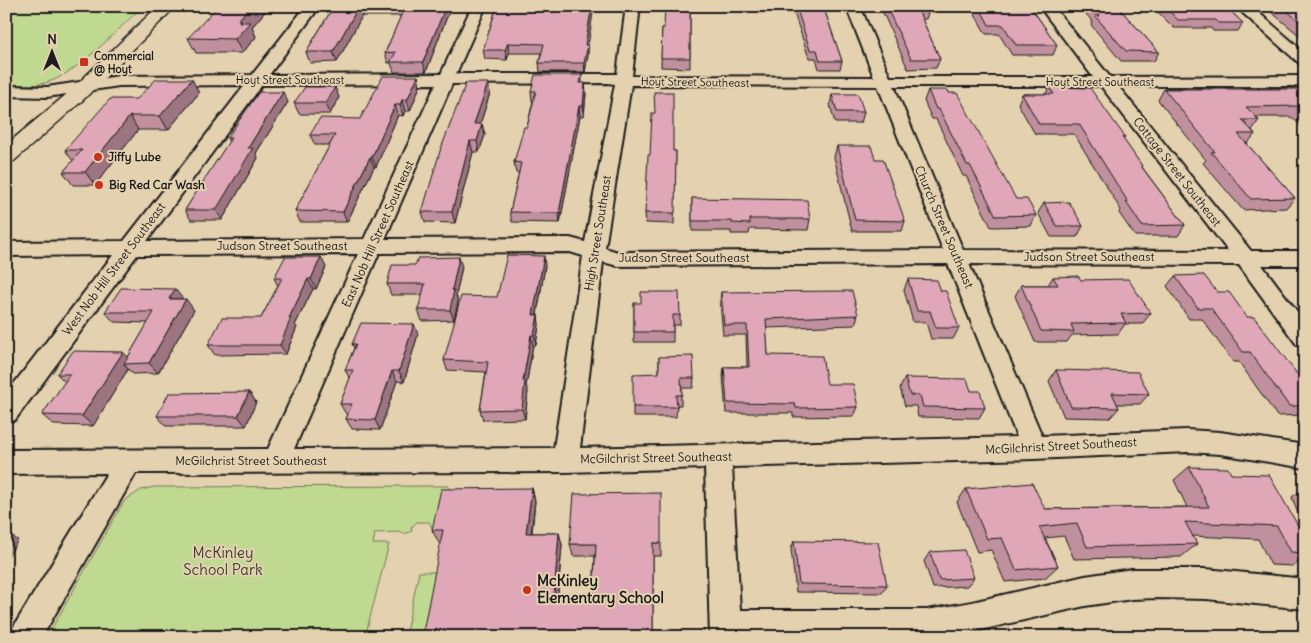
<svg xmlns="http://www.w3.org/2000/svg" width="1311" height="643" font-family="Delius,sans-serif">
  <rect width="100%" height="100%" fill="#e4d1af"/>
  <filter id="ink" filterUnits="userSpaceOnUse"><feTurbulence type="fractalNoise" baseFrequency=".02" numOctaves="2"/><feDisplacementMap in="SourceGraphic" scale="10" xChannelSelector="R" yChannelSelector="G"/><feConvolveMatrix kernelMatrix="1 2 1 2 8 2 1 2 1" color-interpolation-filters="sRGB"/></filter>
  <g filter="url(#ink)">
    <g fill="#c0d990" stroke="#6e7a56">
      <path d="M6,6h137c-24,22 -68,70 -98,77 -12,3 -26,1 -39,1z"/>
      <polygon points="449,486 440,533 435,533 429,522 417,522 411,528 412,531 405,534 398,532 375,533 373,544 389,544 366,633 350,633 349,637 47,637 124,501 141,490 154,487"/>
      <polygon points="419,572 442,572 430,637 405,637"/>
    </g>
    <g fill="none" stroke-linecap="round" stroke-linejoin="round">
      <defs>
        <g id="minor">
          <path d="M306,6h14l-51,69 172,-1 31,-68h14l-30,68h161l9,-68h14l-8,70 242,1 -28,-71h14l30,71h203l-54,-71h14l57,71 195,-1v10h-187l133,165h54v14h-43l43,57v26l-8,-3 -58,-80 -270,-1 73,172 145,-6 33,2 85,13v23l-85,-14 -33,-2 -153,7 -302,8 8,143h187l45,-8 113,-26 47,-7h74l99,10v30l-99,-10 -49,-1 -25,1 -47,7 -135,31h-240l-5,-169 -140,4 -429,1 -94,164h-32l4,-11 93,-153 -101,1v-24l262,-1 90,-195 -221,1 -122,165 -9,3v-29l107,-139 -107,1v-14l118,-1 121,-156 -126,1 -72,11 -41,-1v-10l41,1 72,-11 133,-1zM608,83l7,1 -30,158 -15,-4 -185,1 67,-155zM436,84l-72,155 -217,2 115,-156zM631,85l247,1 65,164 -325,2 -13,-4zM894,86h207l127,165 -265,-1zM570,252l13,4 -29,192 -260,1 85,-196zM603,262l15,4 330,-2 69,173 -437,11z"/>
          <polygon points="1235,6 1251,6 1305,53 1305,66 1300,64"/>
        </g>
        <polygon id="major" points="158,6 176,6 82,101 14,161 6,163 6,145 68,93"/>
      </defs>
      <use href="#minor" stroke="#1c1c1c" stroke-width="4"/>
      <use href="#major" stroke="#1c1c1c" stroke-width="3"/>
      <use href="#minor" fill="#e4d1af" fill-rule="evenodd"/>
      <use href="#major" fill="#e4d1af" fill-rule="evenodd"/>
    </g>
    <g fill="#c0909e" stroke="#1c1c1c">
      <polygon points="334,6 453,6 446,19 426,72 394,72 391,63 388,63 385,53 401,16 362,16 337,62 310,63 306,52"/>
      <polygon points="497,6 588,46 588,55 585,72 540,72 539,63 541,53 509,53 507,60 485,59 483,50"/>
      <polygon points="758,6 823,6 842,61 840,69 819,69 816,58 809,58 794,13 759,12"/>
      <polygon points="880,6 926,6 929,10 926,19 922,19 940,59 936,68 908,69"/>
      <polygon points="970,6 1030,6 1057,45 1053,55 1012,55 999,34 986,34"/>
      <polygon points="1079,6 1117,6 1159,52 1154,61 1121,61 1091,25 1093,22"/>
      <polygon points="1152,6 1225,6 1243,23 1238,31 1213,31 1211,28 1174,28"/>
      <polygon points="1268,6 1305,6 1305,40 1270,11 1271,9"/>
      <polygon points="268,8 252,27 256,37 242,53 196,53 188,38"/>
      <polygon points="690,11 690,68 661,67 662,28 664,28"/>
      <polygon points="582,75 582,83 586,93 584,116 580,116 560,223 512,222 510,212 519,173 516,173 514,162 527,127 533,101 532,101 531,91"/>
      <polygon points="418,76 420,86 410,111 405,111 403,116 398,115 376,167 374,167 347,222 300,222 295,211 330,145 315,145 310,135 360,119"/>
      <polygon points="488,83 490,93 480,124 482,124 485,135 479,152 473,152 455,223 425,222 422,212"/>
      <polygon points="1049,87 1125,137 1123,139 1142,166 1142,167 1185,225 1178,236 1135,236 1119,213 1121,210 1074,134 1035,134 1018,104 1022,94 1046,94"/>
      <polygon points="1164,89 1305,89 1305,129 1291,117 1256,117 1259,120 1252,130 1255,134 1247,144 1295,198 1286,208 1243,210 1203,163 1206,160 1158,100"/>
      <polygon points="928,90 1016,199 1036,215 1031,226 991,227 966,176 963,176 936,119 932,119 924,101"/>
      <polygon points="199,93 168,130 138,130 95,185 73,185 63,172 73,161 65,150 137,99"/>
      <polygon points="832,94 864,112 861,123 835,123 830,105"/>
      <polygon points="339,97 330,114 299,114 294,103"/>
      <polygon points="288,102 256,153 258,158 222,220 191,220 185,210 229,142 227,138"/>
      <polygon points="837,146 875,159 905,221 902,231 852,231 834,157"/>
      <polygon points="673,151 676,151 674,224 646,223 645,213"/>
      <polygon points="692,198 810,219 808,230 750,229 749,234 731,234 731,231 692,231"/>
      <polygon points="1044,203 1083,226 1077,237 1051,237 1038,213"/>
      <polygon points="545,266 537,315 538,315 539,325 536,345 533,345 526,386 528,391 525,419 483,420 480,410 486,372 447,370 444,360 497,297"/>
      <polygon points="326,267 316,289 313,289 295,325 297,327 286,354 215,355 208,345 261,318 278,286 274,278"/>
      <polygon points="462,267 456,295 458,301 454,320 422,321 418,310 422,295 391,295 387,284"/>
      <polygon points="1175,276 1217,292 1247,317 1297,374 1305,379 1305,415 1277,416 1239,362 1233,362 1202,319 1189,319 1167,286"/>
      <polygon points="1053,277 1081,280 1151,313 1142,324 1125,324 1118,334 1072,335 1067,342 1035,342 1015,296 1021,285 1048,285"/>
      <polygon points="908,279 959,328 953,339 931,339 926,322 913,322 904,290"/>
      <polygon points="721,292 858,315 855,325 766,328 768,355 827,384 858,407 854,416 793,417 793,413 726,413 723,376 724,367 747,367 746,335 723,335 720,302"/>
      <polygon points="183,299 194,310 158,373 133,374 128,369 93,426 54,425 42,415 65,382 57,374 123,352 128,357 148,323 114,322 105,312"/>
      <polygon points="634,303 680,315 680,325 673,325 673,342 634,342"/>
      <polygon points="418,334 404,382 397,381 380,430 352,429 346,419 348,414 346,414 340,404 350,379 345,370 354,348 352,344"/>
      <polygon points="659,357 694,378 693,388 681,388 681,405 677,405 676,417 633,417 633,407 659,373"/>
      <polygon points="1056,370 1149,394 1140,404 1117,404 1119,408 1110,418 1064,417 1049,381"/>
      <polygon points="905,378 971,391 985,408 979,418 918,417 916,406 905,406 900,388"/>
      <polygon points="249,392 256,402 246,426 166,426 157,416"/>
      <polygon points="1189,467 1231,474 1305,538 1305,559 1293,566 1271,565 1258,539 1193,536 1197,544 1181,557 1074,559 1064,536 1045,538 1058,566 1045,578 1005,582 991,550 977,552 957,502 966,489 1045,509 1187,507 1174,480"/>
      <polygon points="532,488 535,501 532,533 559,533 562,545 558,594 593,594 595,556 573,556 570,544 661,543 661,556 653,556 653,637 441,543 439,543 432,530"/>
      <polygon points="1305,488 1305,534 1292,497"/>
      <polygon points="794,541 887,585 882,593 796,592 791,549"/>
      <polygon points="930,552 974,578 967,586 933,588 924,561"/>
    </g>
    <g fill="#9c7581" stroke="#1c1c1c">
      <polygon points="251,6 267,6 268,8 252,27 256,37 242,53 235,39 238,20"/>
      <polygon points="359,6 362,16 337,62 333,52"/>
      <polygon points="446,6 453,6 446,19 426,72 423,62"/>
      <polygon points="592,6 594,6 588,46 588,55 585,72 584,63 585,45"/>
      <polygon points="508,43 509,53 507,60 505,50"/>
      <polygon points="418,76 420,86 410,111 407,100"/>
      <polygon points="192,79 199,93 168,130 160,116"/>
      <polygon points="488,83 490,93 477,134 474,124"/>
      <polygon points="585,83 586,93 584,116 583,106"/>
      <polygon points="335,87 339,97 330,114 326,103"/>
      <polygon points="283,92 288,102 256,153 258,158 222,220 216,210 248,148"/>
      <polygon points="402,100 405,111 403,116 400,105"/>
      <polygon points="395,105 398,115 376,167 372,157"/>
      <polygon points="579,106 580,116 560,223 559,213"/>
      <polygon points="130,116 138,130 95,185 85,172"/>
      <polygon points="482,124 485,135 479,152 477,141"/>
      <polygon points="470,141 473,152 455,223 452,212"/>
      <polygon points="370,157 374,167 347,222 343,212"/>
      <polygon points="544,256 545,266 535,325 533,315"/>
      <polygon points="321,257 326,267 316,289 311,279"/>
      <polygon points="459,257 462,267 456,295 458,301 454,320 450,310 452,290"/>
      <polygon points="308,279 313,289 295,325 297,327 286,354 280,345 289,318"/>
      <polygon points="175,289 183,299 169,299"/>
      <polygon points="186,299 194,310 158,373 149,363"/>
      <polygon points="538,315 539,325 536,345 534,335"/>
      <polygon points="414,324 418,334 404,382 399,371"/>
      <polygon points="531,335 533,345 526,386 528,391 525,419 522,409 523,381"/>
      <polygon points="123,352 133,362 124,364 128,369 93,426 82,416"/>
      <polygon points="392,371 397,381 380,430 375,420"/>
      <polygon points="249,392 256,402 246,426 238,416"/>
      <polygon points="532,488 535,501 530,545 526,533"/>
      <polygon points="6,533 18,540 6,560"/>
      <polygon points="559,533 562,545 557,605 554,594"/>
    </g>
    <g fill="#dfa7b8" stroke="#1c1c1c">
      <polygon points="218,6 251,6 238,20 241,20 239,22 250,22 235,39 188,38"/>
      <polygon points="334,6 359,6 333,52 306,52"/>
      <polygon points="405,6 446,6 423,62 390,62 396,52 385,53"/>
      <polygon points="497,6 592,6 585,45 588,45 584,63 539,63 544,44 508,43 505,50 483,50"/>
      <polygon points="665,6 690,6 690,58 661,58 662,28 664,28"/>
      <polygon points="796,6 823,6 842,61 820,61 817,50 810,50"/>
      <polygon points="886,6 926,6 929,10 918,10 940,59 911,59"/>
      <polygon points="979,6 1030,6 1057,45 1016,45 1003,25 989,25"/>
      <polygon points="1091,6 1117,6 1159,52 1126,51 1095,16 1100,16"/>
      <polygon points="1164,6 1225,6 1243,23 1218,23 1216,20 1178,20"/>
      <polygon points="1281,6 1305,6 1305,26"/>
      <polygon points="535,75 582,75 580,83 585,83 583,106 579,106 559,213 510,212 521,163 514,162 524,127 527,127 536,91 531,91"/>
      <polygon points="383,76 418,76 407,100 402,100 400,105 395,105 372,157 370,157 343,212 295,211 335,135 310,135 320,118 360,119"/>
      <polygon points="156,79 192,79 160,116 130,116 85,172 63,172 82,150 65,150 110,99 137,99"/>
      <polygon points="466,83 488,83 474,124 482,124 477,141 470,141 452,212 422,212 440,151"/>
      <polygon points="305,87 335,87 326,103 294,103"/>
      <polygon points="1049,87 1090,88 1125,137 1122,137 1142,166 1141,166 1185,225 1142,226 1126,202 1128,202 1079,124 1039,124 1022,94 1054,94"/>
      <polygon points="1164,89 1305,89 1305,111 1299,106 1246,107 1259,120 1242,120 1255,134 1238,134 1295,198 1251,199 1211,152 1215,152"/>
      <polygon points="928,90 948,90 949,93 957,93 1016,199 1027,199 1036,215 996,216 970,165 967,165 939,109 936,109"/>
      <polygon points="259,92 283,92 248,148 253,148 216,210 185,210 231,138 227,138"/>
      <polygon points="654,92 673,92 673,151 676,151 675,213 645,213 648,155 650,155 652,113 655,113"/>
      <polygon points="832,94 858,94 864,112 837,112"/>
      <polygon points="837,146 871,146 875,159 883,159 905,221 855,220"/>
      <polygon points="692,198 807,200 810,219 750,219 750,224 732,223 732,221 692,221"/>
      <polygon points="1069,202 1083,226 1057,226 1044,203"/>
      <polygon points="507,255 544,256 533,315 538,315 534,335 531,335 523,381 525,381 522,409 480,410 488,362 444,360 461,296 497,297"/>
      <polygon points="285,257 321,257 311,279 308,279 289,318 291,318 280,345 208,345 222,318 261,318 282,278 274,278"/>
      <polygon points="459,257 452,290 454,290 450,310 418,310 425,284 387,284 392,265 415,265 418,258"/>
      <polygon points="1204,275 1217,292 1229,292 1247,317 1254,317 1297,374 1301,374 1305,379 1305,406 1289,406 1250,352 1243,352 1211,308 1198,308 1175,276"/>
      <polygon points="1078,276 1081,280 1128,279 1151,313 1121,314 1126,323 1071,324 1074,332 1041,331 1021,285 1058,285 1053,277"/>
      <polygon points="908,279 937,280 941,291 946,291 959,328 936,328 930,311 917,311"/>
      <polygon points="121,288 175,289 169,299 186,299 149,363 124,364 154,312 105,312"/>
      <polygon points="852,291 858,315 766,319 768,355 822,356 827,384 853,384 858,407 796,408 795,404 727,403 724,367 749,367 747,325 724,325 721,292"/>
      <polygon points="641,292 679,292 680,315 673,315 673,332 634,332 634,303 641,303"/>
      <polygon points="361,323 414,324 399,371 392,371 375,420 346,419 352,404 340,404 353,370 345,370 356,344 352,344"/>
      <polygon points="73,351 123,352 82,416 42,415 70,374 57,374"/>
      <polygon points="693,356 694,378 681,378 682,395 676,395 677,407 633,407 633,374 659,373 659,357"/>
      <polygon points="1056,370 1138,372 1149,394 1112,393 1119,408 1071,407"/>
      <polygon points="905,378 967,379 971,391 980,391 985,408 923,407 920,396 910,395"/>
      <polygon points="249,392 238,416 157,416 169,393"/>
      <polygon points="1189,467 1228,468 1231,474 1269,475 1305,538 1305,553 1291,552 1277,526 1185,522 1197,544 1087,547 1077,523 1039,527 1058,566 1016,570 1002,538 987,539 966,489 1032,483 1045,509 1209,507"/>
      <polygon points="532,488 526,533 559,533 554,594 593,594 596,544 570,544 574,494 661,493 661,543 653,543 653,637 422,637 443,530 432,530 441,489"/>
      <polygon points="794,541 878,542 887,585 799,584"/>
      <polygon points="964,550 974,578 939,580 930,552"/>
    </g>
  </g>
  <g fill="#c8321e" stroke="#e4d1af" stroke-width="2">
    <rect x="79" y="57" width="10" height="10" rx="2.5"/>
    <circle cx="98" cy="157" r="5"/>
    <circle cx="99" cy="185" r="5"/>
    <circle cx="527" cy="590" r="5"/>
  </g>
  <g text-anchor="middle" stroke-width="4" stroke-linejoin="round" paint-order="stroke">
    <g font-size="11" font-weight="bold" fill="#1c1c1c" stroke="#e4d1af" text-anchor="start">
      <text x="94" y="60">Commercial<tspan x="94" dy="13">@ Hoyt</tspan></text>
    </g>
    <g font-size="11" fill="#1c1c1c" stroke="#e4d1af">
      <text x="290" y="84">Hoyt Street Southeast</text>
      <text transform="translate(695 82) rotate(1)" y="4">Hoyt Street Southeast</text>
      <text x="1100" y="86">Hoyt Street Southeast</text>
    </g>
    <g font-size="12" font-weight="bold" fill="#1c1c1c" stroke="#e4d1af" text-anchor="start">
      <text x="108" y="161">Jiffy Lube</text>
      <text x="109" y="189">Big Red Car Wash</text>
    </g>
    <g font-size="12" fill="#1c1c1c" stroke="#e4d1af">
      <text transform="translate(1177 172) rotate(52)" y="4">Cottage Street Southeast</text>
      <text transform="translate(944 227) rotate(67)" y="4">Church Street Southeast</text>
      <text transform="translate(598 233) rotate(-81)" y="4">High Street Southeast</text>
      <text transform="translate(378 234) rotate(-66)" y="4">East Nob Hill Street Southeast</text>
      <text x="282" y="250">Judson Street Southeast</text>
      <text x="1089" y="261">Judson Street Southeast</text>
      <text x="684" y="262">Judson Street Southeast</text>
      <text transform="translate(114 269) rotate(-53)" y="4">West Nob Hill Street Southeast</text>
      <text transform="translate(1061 446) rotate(-3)" y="4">McGilchrist Street Southeast</text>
      <text transform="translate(656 458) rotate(-1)" y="4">McGilchrist Street Southeast</text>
      <text x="251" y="465">McGilchrist Street Southeast</text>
    </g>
    <g font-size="15" fill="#3d4233" stroke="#e4d1af">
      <text x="223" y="558">McKinley<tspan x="223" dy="17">School Park</tspan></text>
    </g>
    <g font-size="15" font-weight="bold" fill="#1c1c1c" stroke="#e4d1af" text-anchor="start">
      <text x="537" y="586">McKinley<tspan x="537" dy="17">Elementary School</tspan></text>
    </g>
  </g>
  <rect width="1311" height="643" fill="none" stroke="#e4d1af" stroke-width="25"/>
  <rect x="12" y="12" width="1286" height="618" fill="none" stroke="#1c1c1c" stroke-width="2" filter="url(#ink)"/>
  <g transform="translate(52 52)" stroke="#e4d1af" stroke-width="4" paint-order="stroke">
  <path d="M0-4L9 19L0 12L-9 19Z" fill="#1c1c1c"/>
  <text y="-8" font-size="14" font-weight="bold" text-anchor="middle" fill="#1c1c1c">N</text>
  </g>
</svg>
